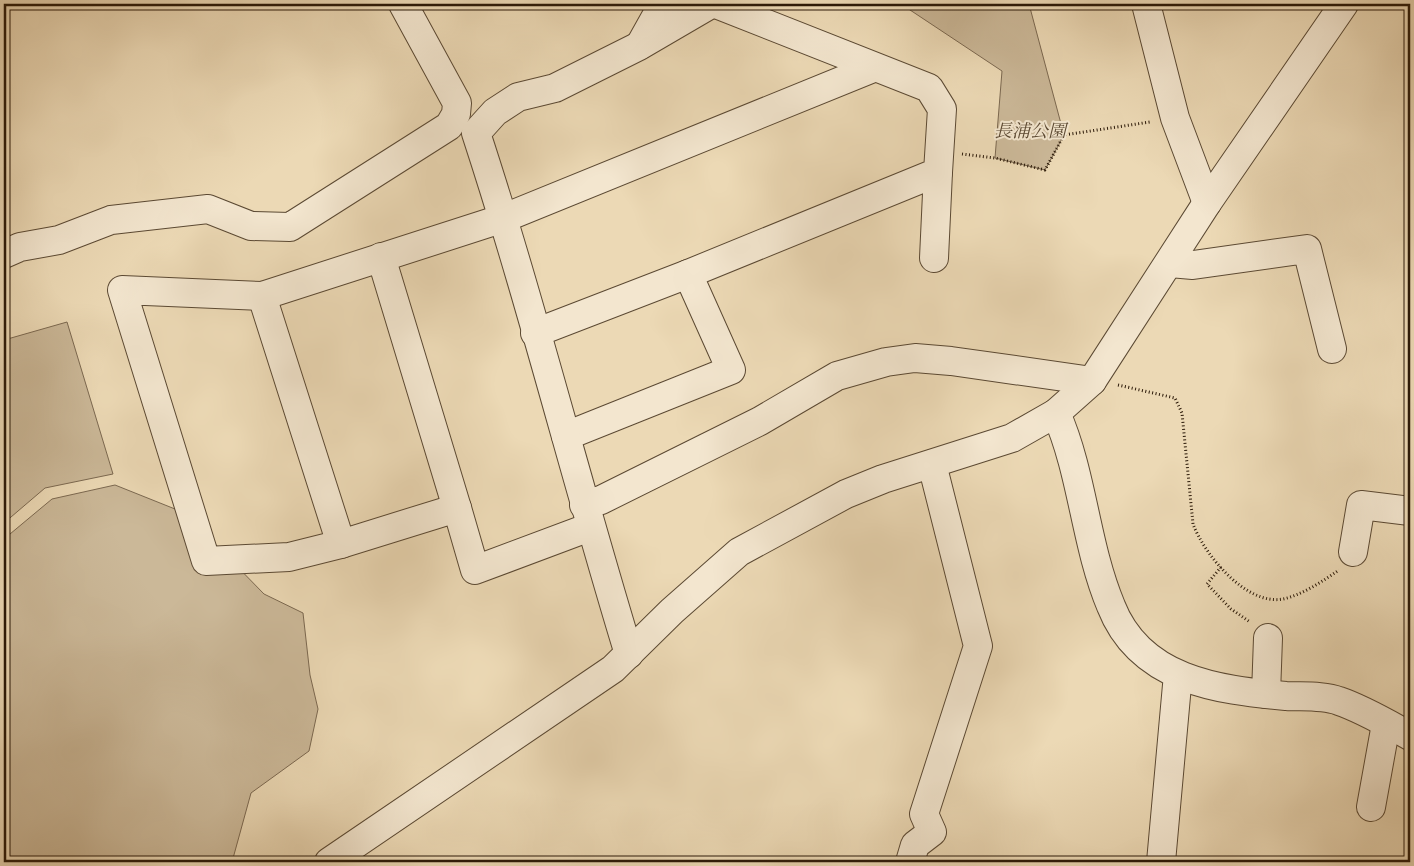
<svg xmlns="http://www.w3.org/2000/svg" width="1414" height="866" font-family="'Old Standard TT','Noto Serif JP',serif">
  <rect width="100%" height="100%" fill="#ecd9b5"/>
  <filter id="stains"><feTurbulence type="fractalNoise" baseFrequency=".004" numOctaves="4"/><feColorMatrix values="0 0 0 0 .2 0 0 0 0 .09 0 0 0 0 .02 0 0 0 .5 -.17"/></filter>
  <radialGradient id="worn" r=".72"><stop offset=".6" stop-color="#630" stop-opacity="0"/><stop offset="1" stop-color="#630" stop-opacity=".3"/></radialGradient>
  <g fill="#cbb898" stroke="#7b6850">
    <polygon points="901,4 1029,4 1064,135 1045,170 995,158 1002,71"/>
    <polygon points="67,322 113,474 45,488 4,523 4,340"/>
    <polygon points="115,485 185,513 264,594 303,613 310,675 318,709 309,751 251,793 232,862 4,862 4,539 52,499"/>
  </g>
  <g fill="none" stroke-linecap="round" stroke-linejoin="round">
    <defs>
      <g id="minor">
        <polyline points="1146,4 1175,118 1207,203"/>
        <polyline points="640,45 663,4"/>
        <polyline points="4,254 20,247 59,240 111,220 208,209 251,226 290,227 449,126 456,114 457,103 403,4"/>
        <polyline points="381,257 457,508"/>
        <polyline points="934,258 938,172"/>
        <polyline points="1170,263 1193,265 1307,249 1332,349"/>
        <polyline points="262,296 341,544"/>
        <polyline points="535,333 688,274 938,172 942,109 929,88 716,4"/>
        <path d="M1056,413c27,61 29,131 55,193 29,74 106,84 175,90 16,1 37,-1 53,5 24,8 49,23 71,35"/>
        <polyline points="566,436 731,370 688,274"/>
        <polyline points="584,505 601,500 760,421 837,376 886,362 915,358 951,361 1092,381"/>
        <polyline points="590,527 475,570 457,508 341,544 289,557 206,561 122,290 262,296 504,218 873,68"/>
        <polyline points="1353,552 1361,505 1410,511"/>
        <path d="M629,654c-53,-173 -97,-350 -153,-521l19,-21 23,-15 37,-9 84,-42 72,-42"/>
        <polyline points="1266,694 1268,638"/>
        <polyline points="1371,807 1386,724"/>
        <polyline points="329,862 613,669 672,611 739,552 846,494 883,479 1012,438 1056,413 1092,381 1207,203 1344,4"/>
        <polyline points="910,862 915,845 932,832 924,814 978,646 932,464"/>
        <polyline points="1161,862 1177,685 1181,677"/>
      </g>
    </defs>
    <use href="#minor" stroke="#5b4933" stroke-width="30"/>
    <g stroke="#2b1908" stroke-width="3" stroke-dasharray="1 2.5" stroke-linecap="butt">
      <polyline points="4,112 4,114"/>
      <polyline points="962,154 995,158 1045,170 1064,135 1150,122"/>
      <path d="M1118,385l57,13 7,15 11,111c11,30 53,82 90,75 19,-4 40,-18 56,-29"/>
      <polyline points="1221,567 1207,584 1231,609 1250,622"/>
    </g>
    <use href="#minor" stroke="#f3e6cf" stroke-width="28"/>
  </g>
  <g text-anchor="middle" stroke-width="4" stroke-linejoin="round" paint-order="stroke">
    <g font-size="18" font-style="italic" fill="#5b4933" stroke="#f3e6cf">
      <text x="1030" y="137">長浦公園</text>
    </g>
  </g>
  <rect width="1414" height="866" fill="none" stroke="#ecd9b5" stroke-width="20"/>
  <rect x="5" y="5" width="1404" height="856" fill="none" stroke="#2b1908" stroke-width="2.5"/>
  <rect x="10" y="10" width="1394" height="846" fill="none" stroke="#2b1908"/>
  <rect width="100%" height="100%" filter="url(#stains)"/>
  <rect width="100%" height="100%" fill="url(#worn)"/>
</svg>
